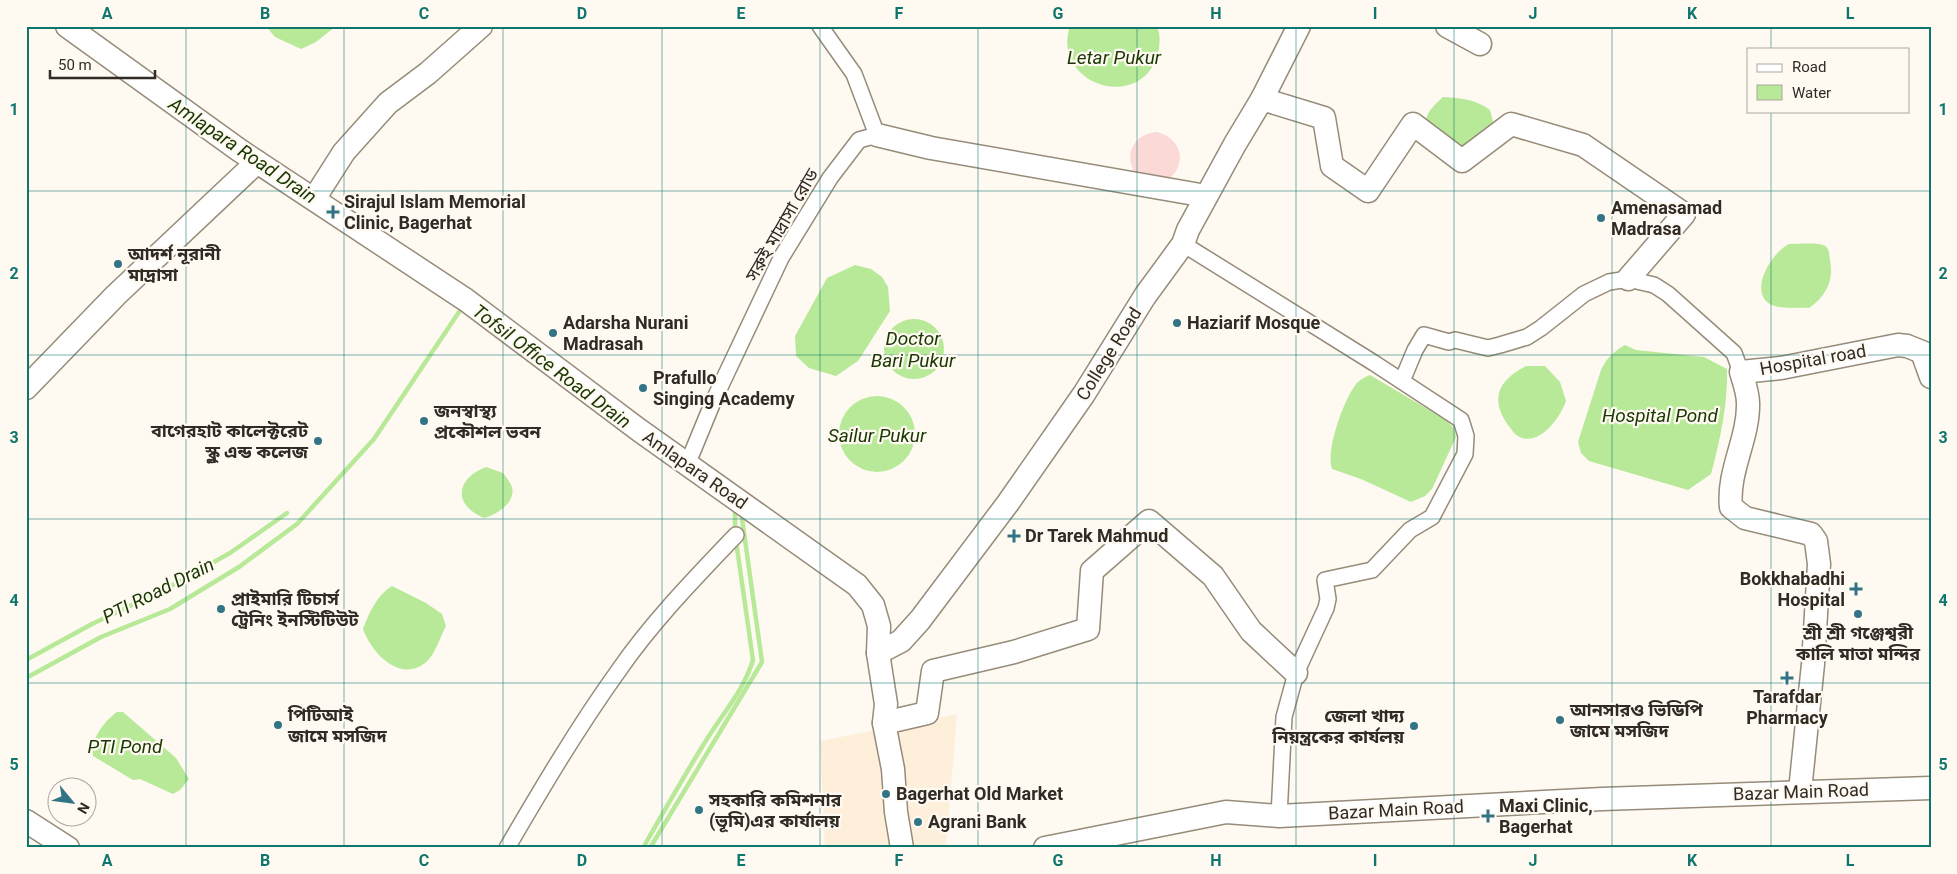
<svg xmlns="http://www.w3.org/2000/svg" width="1957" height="874" font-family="Roboto,'Noto Sans Bengali',sans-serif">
  <rect width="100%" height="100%" fill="#fef9f1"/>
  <polygon fill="#fdefda" points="957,714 946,848 825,848 820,741"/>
  <path fill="#fbd9d7" d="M1157,132c26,7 31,34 9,49l-30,-6c-13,-20 -3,-41 21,-43z"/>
  <g fill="#b7e998">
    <polygon points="266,26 336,26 316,42 301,49 275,37"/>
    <path d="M1070,26h87c4,10 3,21 0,31 -20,56 -106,26 -87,-31z"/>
    <path d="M1443,97c18,1 32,2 47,13l3,11 -4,10 -18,14 -11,1 -33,-22c-3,-11 8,-19 16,-27z"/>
    <path d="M1789,244c8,0 30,-2 36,2 5,3 4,9 5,14 4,21 -4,36 -21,48 -11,-1 -29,2 -39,-4 -22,-13 2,-52 19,-60z"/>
    <polygon points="855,265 871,269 882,277 888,287 890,311 858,361 836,376 809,368 796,356 795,336 827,278"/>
    <circle cx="914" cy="349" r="30"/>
    <path d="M1625,345l11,5 68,7 23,12c1,35 -7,71 -16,105l-23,16 -99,-29 -8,-8 -3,-11 23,-72c5,-11 13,-19 24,-25z"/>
    <path d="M1526,366h19l15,16 6,19c-5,15 -24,43 -44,37 -7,-2 -10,-8 -14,-13 -19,-27 -9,-45 18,-59z"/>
    <path d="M1370,375l76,45 8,8 2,9 -24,52 -7,7 -14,6 -50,-23 -29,-10c-7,-18 12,-71 25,-86 4,-4 8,-6 13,-8z"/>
    <circle cx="877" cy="434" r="38"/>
    <path d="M486,467l17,6c3,4 7,9 9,14 4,16 -16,28 -28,31 -31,-13 -29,-39 2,-51z"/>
    <path d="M392,586l34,17 16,11 4,12c-6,11 -11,30 -21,37 -26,20 -54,-11 -62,-34 6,-16 14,-34 29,-43z"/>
    <path d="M117,712h6l53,46 13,21 -9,11 -7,4 -33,-15 -7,1 -40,-24c-3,-16 11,-35 24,-44z"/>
  </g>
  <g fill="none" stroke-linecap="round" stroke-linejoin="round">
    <g stroke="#b7e998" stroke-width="4.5">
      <polyline points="735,506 735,533"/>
      <polyline points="26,660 92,624 164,590 230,553 287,513"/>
      <polyline points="26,678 101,637 170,609 239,567 297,524 374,439 463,306"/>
      <path d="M643,848c21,-37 42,-74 64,-109 16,-26 37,-49 46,-79l-17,-119"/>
      <polyline points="650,848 762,662 741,511"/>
    </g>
    <defs>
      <g id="street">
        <polyline points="1183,244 1374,363 1461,420 1466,436 1465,454 1432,517 1410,530 1372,570 1325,580 1328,599 1326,608 1296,673 1284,717 1279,816"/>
        <polyline points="1402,381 1415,350 1424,335 1449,342 1455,340 1488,348 1500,345 1527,337 1541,328 1584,294 1609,282 1628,279 1654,285 1668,294 1734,353 1741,372"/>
        <polyline points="687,465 713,402 781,258 830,178 859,140 877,135 854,74 820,26"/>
        <path d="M507,848c35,-60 71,-121 112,-178 34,-49 76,-92 117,-135"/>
      </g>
      <g id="secondary">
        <polyline points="67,26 239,150 466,300 639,430 857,585 873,605 879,626 878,653 886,704 884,723 893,769 896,812 902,848"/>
        <polyline points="1447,26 1480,44"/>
        <polyline points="1262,99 1324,118 1332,166 1368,191 1413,124 1462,161 1511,124 1583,145 1684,214 1628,279"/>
        <polyline points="877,135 931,148 1206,196"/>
        <polyline points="314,199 344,152 388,103 428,73 481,26"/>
        <polyline points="26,388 116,295 257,162"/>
        <polyline points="878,653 901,641 920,620 1008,503 1084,394 1145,296 1183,244 1188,230 1235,144 1262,99 1299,26"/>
        <polyline points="884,723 927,713 933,671 1014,652 1088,629 1092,571 1149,521 1213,576 1251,631 1296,673"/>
        <path d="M1800,791l13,-127 6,-100 -3,-23 -5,-7 -66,-16 -14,-11c-4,-35 18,-69 17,-104 0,-10 -4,-21 -7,-31l40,-4 117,-23 9,1 15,6 9,25"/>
        <polyline points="26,821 68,848"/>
        <polyline points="1045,848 1226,812 1279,816 1602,799 1931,788"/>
      </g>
    </defs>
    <use href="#street" stroke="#978b79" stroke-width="18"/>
    <use href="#secondary" stroke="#978b79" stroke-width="25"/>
    <use href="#street" stroke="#fff" stroke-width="15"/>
    <use href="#secondary" stroke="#fff" stroke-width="22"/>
  </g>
  <path fill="none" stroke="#0f766e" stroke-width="1" stroke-opacity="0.55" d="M186,26v822M344,26v822M503,26v822M662,26v822M820,26v822M978,26v822M1137,26v822M1296,26v822M1454,26v822M1612,26v822M1771,26v23M1771,111v737M26,191h1905M26,355h1905M26,519h1905M26,683h1905"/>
  <g fill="#327486" stroke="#fef9f1" stroke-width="2">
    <path d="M330.5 204.5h5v5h5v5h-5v5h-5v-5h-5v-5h5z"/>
    <circle cx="1601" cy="218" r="5"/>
    <circle cx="118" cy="264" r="5"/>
    <circle cx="1177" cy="323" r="5"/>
    <circle cx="553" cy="333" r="5"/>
    <circle cx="643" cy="388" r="5"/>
    <circle cx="424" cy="421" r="5"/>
    <circle cx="318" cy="441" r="5"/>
    <path d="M1011.5 528.5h5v5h5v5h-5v5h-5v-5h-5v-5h5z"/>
    <path d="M1853.5 581.5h5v5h5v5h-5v5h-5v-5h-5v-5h5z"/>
    <circle cx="221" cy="609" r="5"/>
    <circle cx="1858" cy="614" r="5"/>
    <path d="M1784.5 670.5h5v5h5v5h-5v5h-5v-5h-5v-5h5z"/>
    <circle cx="1560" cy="720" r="5"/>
    <circle cx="278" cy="725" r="5"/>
    <circle cx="1414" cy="726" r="5"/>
    <circle cx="886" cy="794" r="5"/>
    <circle cx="699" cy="810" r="5"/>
    <path d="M1485.5 808.5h5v5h5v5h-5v5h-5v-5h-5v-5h5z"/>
    <circle cx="918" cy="822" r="5"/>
  </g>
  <g text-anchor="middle" stroke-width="4.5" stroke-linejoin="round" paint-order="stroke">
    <g font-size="18" font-weight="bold" fill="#302b24" stroke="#fef9f1" text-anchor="start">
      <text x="344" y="208">Sirajul Islam Memorial<tspan x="344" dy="21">Clinic, Bagerhat</tspan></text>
      <text x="1611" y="214">Amenasamad<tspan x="1611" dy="21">Madrasa</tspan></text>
      <text x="128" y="260">আদর্শ নূরানী<tspan x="128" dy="21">মাদ্রাসা</tspan></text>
      <text x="563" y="329">Adarsha Nurani<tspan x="563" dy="21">Madrasah</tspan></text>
      <text x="1187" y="329">Haziarif Mosque</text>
      <text x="653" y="384">Prafullo<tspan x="653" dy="21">Singing Academy</tspan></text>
      <text x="434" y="417">জনস্বাস্থ্য<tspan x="434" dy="21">প্রকৌশল ভবন</tspan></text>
      <text x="308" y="437" text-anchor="end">বাগেরহাট কালেক্টরেট<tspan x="308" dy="21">স্কুল এন্ড কলেজ</tspan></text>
      <text x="1025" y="542">Dr Tarek Mahmud</text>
      <text x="1845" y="585" text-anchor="end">Bokkhabadhi<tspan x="1845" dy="21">Hospital</tspan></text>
      <text x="231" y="605">প্রাইমারি টিচার্স<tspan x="231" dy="21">ট্রেনিং ইনস্টিটিউট</tspan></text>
      <text x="1858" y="639" text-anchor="middle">শ্রী শ্রী গঞ্জেশ্বরী<tspan x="1858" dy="21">কালি মাতা মন্দির</tspan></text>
      <text x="1787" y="703" text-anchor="middle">Tarafdar<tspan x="1787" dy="21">Pharmacy</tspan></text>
      <text x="1570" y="716">আনসারও ভিডিপি<tspan x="1570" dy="21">জামে মসজিদ</tspan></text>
      <text x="288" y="721">পিটিআই<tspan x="288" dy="21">জামে মসজিদ</tspan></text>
      <text x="1404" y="722" text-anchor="end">জেলা খাদ্য<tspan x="1404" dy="21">নিয়ন্ত্রকের কার্যলয়</tspan></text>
      <text x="896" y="800">Bagerhat Old Market</text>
      <text x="709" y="806">সহকারি কমিশনার<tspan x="709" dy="21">(ভূমি)এর কার্যালয়</tspan></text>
      <text x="1499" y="812">Maxi Clinic,<tspan x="1499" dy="21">Bagerhat</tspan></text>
      <text x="928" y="828">Agrani Bank</text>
    </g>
    <g font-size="18" fill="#302b24" stroke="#fef9f1">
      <text transform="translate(782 225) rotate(-60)" y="6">সরুই মাদ্রাসা রোড</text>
      <text transform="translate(1109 354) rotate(-58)" y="6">College Road</text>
      <text transform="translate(1813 360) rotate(-10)" y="6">Hospital road</text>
      <text transform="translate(695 470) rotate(35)" y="6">Amlapara Road</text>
      <text transform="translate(1801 792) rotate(-2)" y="6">Bazar Main Road</text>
      <text transform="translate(1396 810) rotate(-3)" y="6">Bazar Main Road</text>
    </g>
    <g font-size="19" font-style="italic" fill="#193700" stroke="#fef9f1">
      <text x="1114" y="64">Letar Pukur</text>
      <text transform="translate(243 150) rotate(34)" y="7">Amlapara Road Drain</text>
      <text x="913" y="345">Doctor<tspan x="913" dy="22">Bari Pukur</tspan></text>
      <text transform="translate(552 366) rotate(37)" y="7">Tofsil Office Road Drain</text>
      <text x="1660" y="422">Hospital Pond</text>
      <text x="877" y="442">Sailur Pukur</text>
      <text transform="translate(158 590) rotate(-27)" y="7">PTI Road Drain</text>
      <text x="125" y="753">PTI Pond</text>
    </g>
  </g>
  <rect width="1957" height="874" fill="none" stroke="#fef9f1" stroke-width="55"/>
  <rect x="1747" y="48" width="162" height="65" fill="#fef9f1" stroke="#aca79f"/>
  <rect x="1757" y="64" width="25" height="8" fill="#ffffff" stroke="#aca79f"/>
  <text x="1792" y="72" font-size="15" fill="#302b24">Road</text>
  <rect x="1757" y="85" width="25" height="15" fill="#b7e998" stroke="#aca79f"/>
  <text x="1792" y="98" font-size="15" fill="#302b24">Water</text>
  <g transform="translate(72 802) rotate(119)"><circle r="24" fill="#fef9f1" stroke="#aca79f"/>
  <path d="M0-4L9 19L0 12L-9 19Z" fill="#327486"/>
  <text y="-8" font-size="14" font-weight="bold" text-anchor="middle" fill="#302b24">N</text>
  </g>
  <path d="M50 70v8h105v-8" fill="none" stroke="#302b24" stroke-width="2.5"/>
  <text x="58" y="70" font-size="15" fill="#302b24" stroke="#fef9f1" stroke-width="4" paint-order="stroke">50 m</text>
  <rect x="28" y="28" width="1902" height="818" fill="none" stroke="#0f766e" stroke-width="2"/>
  <g font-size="16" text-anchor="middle" font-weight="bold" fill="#0f766e">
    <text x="107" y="19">A</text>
    <text x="265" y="19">B</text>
    <text x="424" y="19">C</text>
    <text x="582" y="19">D</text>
    <text x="741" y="19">E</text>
    <text x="899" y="19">F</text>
    <text x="1058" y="19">G</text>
    <text x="1216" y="19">H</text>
    <text x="1375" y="19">I</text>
    <text x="1533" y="19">J</text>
    <text x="1692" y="19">K</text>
    <text x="1850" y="19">L</text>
    <text x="14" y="115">1</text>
    <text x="1943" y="115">1</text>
    <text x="14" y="279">2</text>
    <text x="1943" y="279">2</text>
    <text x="14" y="443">3</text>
    <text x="1943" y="443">3</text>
    <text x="14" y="606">4</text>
    <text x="1943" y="606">4</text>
    <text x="14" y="770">5</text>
    <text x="1943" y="770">5</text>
    <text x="107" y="866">A</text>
    <text x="265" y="866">B</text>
    <text x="424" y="866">C</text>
    <text x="582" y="866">D</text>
    <text x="741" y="866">E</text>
    <text x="899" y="866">F</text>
    <text x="1058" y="866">G</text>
    <text x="1216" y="866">H</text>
    <text x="1375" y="866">I</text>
    <text x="1533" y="866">J</text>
    <text x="1692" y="866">K</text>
    <text x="1850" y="866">L</text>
  </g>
</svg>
